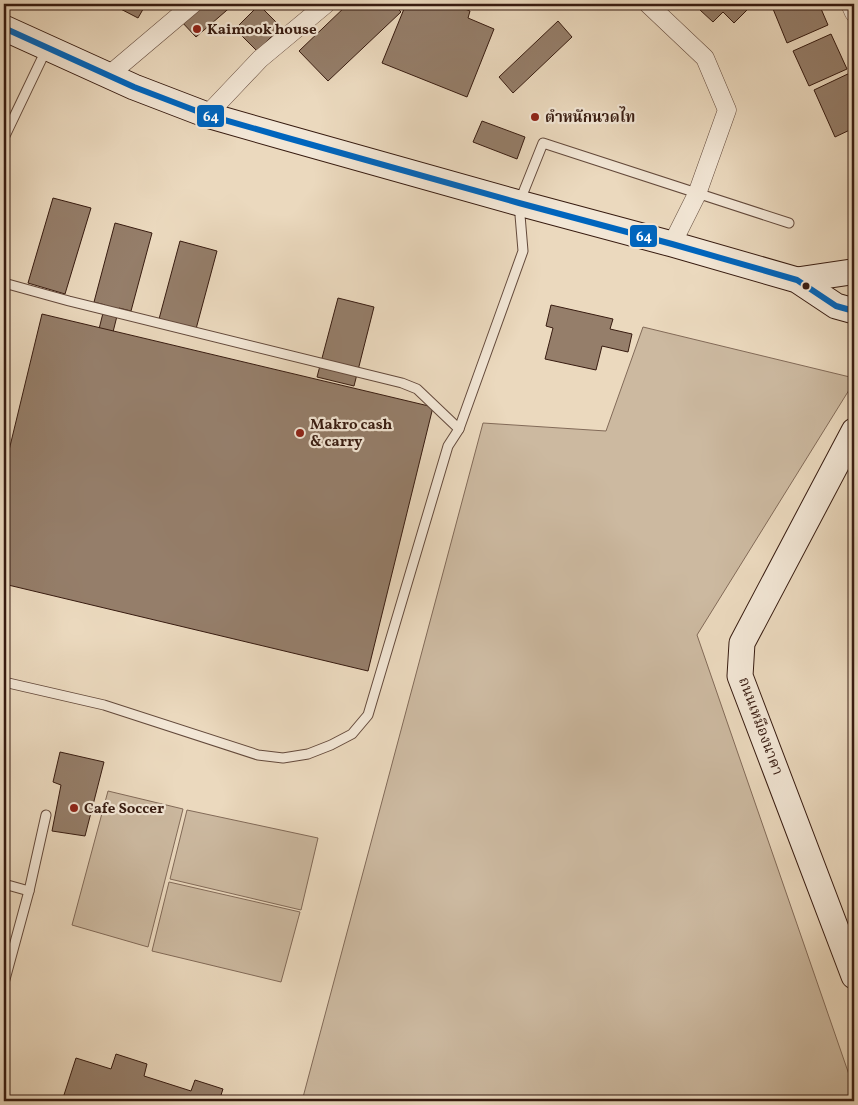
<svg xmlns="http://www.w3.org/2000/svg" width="858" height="1105" font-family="Vollkorn,'Noto Serif Thai',serif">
  <rect width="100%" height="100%" fill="#ebd9be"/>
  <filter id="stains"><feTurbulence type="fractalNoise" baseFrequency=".004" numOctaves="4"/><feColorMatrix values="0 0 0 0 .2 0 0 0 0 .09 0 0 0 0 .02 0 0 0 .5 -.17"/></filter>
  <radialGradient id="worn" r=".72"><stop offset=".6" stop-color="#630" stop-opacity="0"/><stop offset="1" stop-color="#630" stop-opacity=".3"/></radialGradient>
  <g fill="#ccb9a0" stroke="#826a58">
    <polygon points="643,327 854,378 854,382 697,635 854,1089 854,1101 302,1101 483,423 606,431"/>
    <polygon points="108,791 183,809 148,947 72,925"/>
    <polygon points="187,810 318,838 301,910 170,879"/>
    <polygon points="169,882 300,912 281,982 152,951"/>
  </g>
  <g fill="#957e6a" stroke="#371b10">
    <polygon points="111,4 146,4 138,18"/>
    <polygon points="199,4 234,4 196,37 180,20"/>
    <polygon points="348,4 393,4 401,12 328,81 299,51"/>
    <polygon points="406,4 452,4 470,11 468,18 494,29 467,97 382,63"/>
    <polygon points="706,4 753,4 734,23 723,12 713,22 700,10"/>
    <polygon points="771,4 819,4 828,25 787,43"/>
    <polygon points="259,5 281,27 257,51 235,29"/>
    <polygon points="558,21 572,37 513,93 499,77"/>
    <polygon points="831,34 847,69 809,86 793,51"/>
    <polygon points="852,72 854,78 854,128 835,137 814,90"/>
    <polygon points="482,121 525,137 517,159 473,142"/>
    <polygon points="53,198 91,208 65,294 28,283"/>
    <polygon points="115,223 152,233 131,311 119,308 112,336 98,333 105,305 94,302"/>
    <polygon points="180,241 217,251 196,329 159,319"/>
    <polygon points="338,298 374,307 354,386 317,377"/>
    <polygon points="551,305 613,319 610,329 632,334 628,352 602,346 596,370 545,359 553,328 546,326"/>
    <polygon points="42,314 433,407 368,671 4,584 4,471"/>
    <polygon points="60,752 104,762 85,836 52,831 61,785 53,782"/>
    <polygon points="116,1054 147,1064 144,1076 191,1091 195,1080 223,1089 221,1095 240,1101 62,1101 76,1058 111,1069"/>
  </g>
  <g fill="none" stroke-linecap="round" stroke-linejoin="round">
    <defs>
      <g id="lane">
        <polyline points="4,138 46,50"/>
        <polyline points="4,283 69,301 402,383 417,389 459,429 523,251 519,203 543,143 789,223"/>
        <polyline points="4,682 104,705 258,755 283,758 308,754 331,745 352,734 368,715 448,446 459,429"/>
        <polyline points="4,884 29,891"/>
        <polyline points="4,983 29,891 46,815"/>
      </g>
      <g id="street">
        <polyline points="648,4 705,58 727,110 697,194 672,244"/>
        <polyline points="850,4 854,13"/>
        <polyline points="109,75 193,4"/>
        <polyline points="207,115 260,59 326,4"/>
      </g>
      <g id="secondary">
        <polyline points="4,28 134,87 207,115 284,137 519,203 672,244 797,280 836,306 854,311"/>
        <polyline points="797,280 851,272 854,272"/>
        <polyline points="854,431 742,643 740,676 854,976"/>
      </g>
    </defs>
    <use href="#lane" stroke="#644a3c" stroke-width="11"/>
    <use href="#street" stroke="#644a3c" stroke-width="19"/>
    <use href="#secondary" stroke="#371b10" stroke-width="27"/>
    <use href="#lane" stroke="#f2e6d5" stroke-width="9"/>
    <use href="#street" stroke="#f2e6d5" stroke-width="18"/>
    <use href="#secondary" stroke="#f2e6d5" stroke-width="25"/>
    <defs>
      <polyline id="bus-1" points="4,28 134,87 207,115 284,137 519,203 672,244 797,280 836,306 854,311"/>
    </defs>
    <use href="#bus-1" stroke="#f2e6d5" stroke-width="10"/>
    <use href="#bus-1" stroke="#0065bd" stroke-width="6"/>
  </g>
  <g fill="#8f2418" stroke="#f2e6d5" stroke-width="2">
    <circle cx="197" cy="29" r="5"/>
    <circle cx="535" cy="117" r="5"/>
    <circle cx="300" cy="433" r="5"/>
    <circle cx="74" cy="808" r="5"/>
  </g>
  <circle fill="#371b10" stroke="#f2e6d5" stroke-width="2" cx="806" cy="286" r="4.5"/>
  <g text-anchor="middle" stroke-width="4.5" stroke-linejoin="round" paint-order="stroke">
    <g font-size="15" font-weight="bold" fill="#371b10" stroke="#f2e6d5" text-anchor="start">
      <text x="207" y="34">Kaimook house</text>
      <text x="545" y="122">ตำหนักนวดไท</text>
      <text x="310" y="429">Makro cash<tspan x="310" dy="17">&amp; carry</tspan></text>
      <text x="84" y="813">Cafe Soccer</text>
    </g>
    <g font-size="15" fill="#371b10" stroke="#f2e6d5">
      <text transform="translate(761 726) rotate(70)" y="5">ถนนเหมืองนาคา</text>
    </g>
  </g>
  <g stroke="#f2e6d5" stroke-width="2">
    <rect x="196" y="104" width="29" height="24" rx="5" fill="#0065bd"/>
    <rect x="629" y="224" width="29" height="24" rx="5" fill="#0065bd"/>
  </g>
  <g font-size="14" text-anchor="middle" font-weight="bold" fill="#fff">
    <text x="211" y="121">64</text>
    <text x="644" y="241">64</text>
  </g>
  <rect width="858" height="1105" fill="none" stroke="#ebd9be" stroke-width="20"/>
  <rect x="5" y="5" width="848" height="1095" fill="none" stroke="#371b10" stroke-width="2.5"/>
  <rect x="10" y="10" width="838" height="1085" fill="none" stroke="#371b10"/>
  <rect width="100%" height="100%" filter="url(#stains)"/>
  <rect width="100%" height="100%" fill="url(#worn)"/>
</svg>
